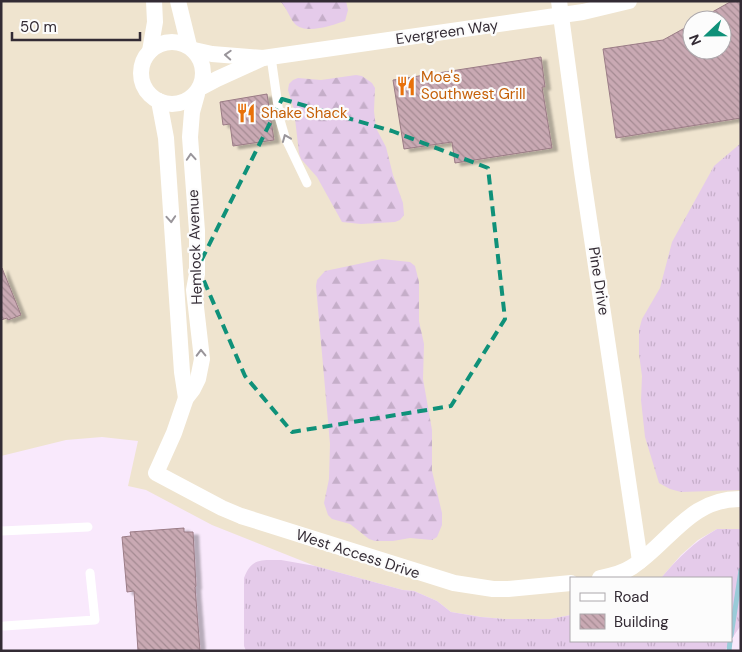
<svg xmlns="http://www.w3.org/2000/svg" width="742" height="652" font-family="'DM Sans',sans-serif">
  <defs>
    <pattern id="grass-tufts" width="24" height="20" patternUnits="userSpaceOnUse" patternTransform="scale(1.25)"><rect width="24" height="20" fill="#e5cbea"/><path d="M3 7l-1-3M5 7V3M7 7l1-3M15 17l-1-3M17 17v-4M19 17l1-3" fill="none" stroke="#c5aec9"/></pattern>
    <pattern id="forest-firs" width="22" height="20" patternUnits="userSpaceOnUse" patternTransform="scale(1.25)"><rect width="22" height="20" fill="#e5cbea"/><path d="M5 1l3.5 6h-7zM16 11l3.5 6h-7z" fill="#c5aec9"/></pattern>
    <pattern id="building-back-hatch" width="6" height="6" patternUnits="userSpaceOnUse" patternTransform="scale(1.25)"><rect width="6" height="6" fill="#c9a9b3"/><path d="M-1 5l2 2M0 0l6 6M5-1l2 2" fill="none" stroke="#a48a92"/></pattern>
    <filter id="shadow"><feDropShadow dx="5.5" dy="3" stdDeviation="1" flood-color="#0004"/></filter>
  </defs>
  <rect width="100%" height="100%" fill="#f9e9fc"/>
  <path fill="#efe4cf" fill-rule="evenodd" d="M1,1h740v528h-24l-19,11 -17,15 -20,23h-90v37l-21,4h-46l-23,-2 -30,-5 -14,-11 -23,-10 -11,-1 -88,-24 -103,-41 -66,-35 -18,-4 10,-45 -36,-4 -36,3 -65,16zM692,20h30v30h-30z"/>
  <g fill="url(#grass-tufts)">
    <polygon points="741,143 741,490 681,492 670,489 659,483 645,437 641,400 642,376 639,354 639,330 642,319 660,288 672,242 714,166"/>
    <path d="M717,529h24v96l-10,15v-62h-70c18,-21 32,-35 56,-49z"/>
    <path d="M281,560l34,6 88,24 11,1 23,10 14,11 30,5 23,2h46l21,-4v26h159l-5,10h-479l-2,-5v-68c7,-20 17,-18 37,-18z"/>
  </g>
  <g fill="url(#forest-firs)">
    <path d="M280,1h66l2,9 -3,11c-12,4 -39,14 -50,3 -5,-5 -8,-16 -15,-23z"/>
    <polygon points="356,75 362,76 372,83 375,88 374,111 376,128 386,147 393,175 403,203 404,215 400,220 395,222 361,224 342,222 317,177 301,159 299,153 294,110 288,90 289,84 293,80 298,78 321,80"/>
    <polygon points="382,259 410,262 415,266 419,282 419,321 424,344 423,379 432,430 432,471 442,513 442,525 437,537 432,540 410,538 393,541 375,541 369,539 350,524 332,519 328,515 324,503 329,479 330,444 316,286 317,280 325,271"/>
  </g>
  <g fill="none" stroke-linecap="round" stroke-linejoin="round">
    <g stroke="#99cbd8" stroke-width="5">
      <polyline points="731,636 741,570"/>
      <polyline points="729,651 730,641"/>
    </g>
  </g>
  <g fill="url(#building-back-hatch)" stroke="#9b7c86" filter="url(#shadow)">
    <polygon points="741,1 741,118 616,138 603,49 663,40 692,24 692,50 722,50 722,20 698,20 730,2"/>
    <polygon points="541,57 545,87 542,87 552,148 455,163 452,142 404,149 393,80"/>
    <polygon points="267,94 274,140 233,146 230,124 223,125 220,102"/>
    <polygon points="2,268 21,315 8,320 7,318 1,320"/>
    <polygon points="184,528 184,532 193,532 196,586 195,587 200,651 138,651 134,591 127,592 122,537 131,536 130,532"/>
  </g>
  <g fill="none" stroke-linecap="round" stroke-linejoin="round">
    <g stroke="#fff" stroke-width="9">
      <polyline points="271,57 280,120 285,137 307,183"/>
      <polyline points="1,531 88,527"/>
      <polyline points="4,626 95,620 90,573"/>
    </g>
    <g stroke="#fff" stroke-width="16">
      <polyline points="178,1 189,46"/>
      <polyline points="559,1 582,172 640,561"/>
      <circle cx="172" cy="73" r="31"/>
      <polyline points="194,50 212,54 263,58"/>
      <polyline points="150,51 155,22 154,1"/>
      <polyline points="200,88 217,79 263,58 583,12 629,1"/>
      <polyline points="197,94 192,112 190,137 197,231 197,274 194,290 202,359 198,379 193,389 186,398 174,433 156,473 222,508 241,516 454,583 493,589 508,589 571,583"/>
      <polyline points="159,101 166,138 182,372 186,398"/>
      <path d="M600,578c11,-2 23,-5 32,-11 38,-25 58,-69 109,-68"/>
    </g>
  </g>
  <defs><path id="oneway-chevron" d="M-2-3.5L2.5 0L-2 3.5" fill="none" stroke-width="1.6" stroke-linecap="round" stroke-linejoin="round" transform="scale(1.25)"/></defs>
  <g stroke="#99959a">
    <use href="#oneway-chevron" transform="translate(228 55) rotate(-177)"/>
    <use href="#oneway-chevron" transform="translate(286 138) rotate(-112)"/>
    <use href="#oneway-chevron" transform="translate(191 157) rotate(-94)"/>
    <use href="#oneway-chevron" transform="translate(171 219) rotate(86)"/>
    <use href="#oneway-chevron" transform="translate(201 353) rotate(-91)"/>
  </g>
  <path fill="none" stroke="#0f9179" stroke-width="4" stroke-dasharray="10 6" stroke-linejoin="round" d="M282,99l110,32 96,37 17,151 -54,87 -159,26 -47,-56 -47,-109z"/>
  <defs>
    <symbol id="restaurant-bare" viewBox="-9 -9 18 18"><path d="M-5-6h1v4h1v-4h1v4h1v-4h1v5L-1.5 .5V6h-2V.5L-5-1ZM5-6V6H3V1.5H1.5Q1.5-4 5-6Z" fill="#e8710a" stroke="#fcfcfc" stroke-width="2.5" paint-order="stroke"/></symbol>
  </defs>
  <g fill-rule="evenodd">
    <use href="#restaurant-bare" x="392" y="72" width="28" height="28"/>
    <use href="#restaurant-bare" x="232" y="99" width="28" height="28"/>
  </g>
  <g text-anchor="middle" stroke-width="4.5" stroke-linejoin="round" paint-order="stroke">
    <g font-size="15" fill="#332b34" stroke="#fcfcfc">
      <text transform="translate(447 32) rotate(-8)" y="5">Evergreen Way</text>
      <text transform="translate(195 247) rotate(-92)" y="5">Hemlock Avenue</text>
      <text transform="translate(599 281) rotate(81)" y="5">Pine Drive</text>
      <text transform="translate(358 554) rotate(18)" y="5">West Access Drive</text>
    </g>
    <g font-size="15" fill="#c56008" stroke="#fcfcfc" text-anchor="start">
      <text x="421" y="82">Moe's<tspan x="421" dy="17">Southwest Grill</tspan></text>
      <text x="261" y="118">Shake Shack</text>
    </g>
  </g>
  <rect width="742" height="652" fill="none" stroke="#332b34" stroke-width="5"/>
  <rect x="570" y="577" width="162" height="65" fill="#fcfcfc" stroke="#aca8ac"/>
  <rect x="580" y="593" width="25" height="8" fill="#ffffff" stroke="#aca8ac"/>
  <text x="614" y="602" font-size="15" fill="#332b34">Road</text>
  <rect x="580" y="614" width="25" height="15" fill="url(#building-back-hatch)" stroke="#aca8ac"/>
  <text x="614" y="627" font-size="15" fill="#332b34">Building</text>
  <g transform="translate(707 35) rotate(248)"><circle r="24" fill="#fcfcfc" stroke="#aca8ac"/>
  <path d="M0-4L9 19L0 12L-9 19Z" fill="#0f9179"/>
  <text y="-8" font-size="14" font-weight="bold" text-anchor="middle" fill="#332b34">N</text>
  </g>
  <path d="M12 32v8h128v-8" fill="none" stroke="#332b34" stroke-width="2.5"/>
  <text x="20" y="32" font-size="15" fill="#332b34" stroke="#fcfcfc" stroke-width="4" paint-order="stroke">50 m</text>
</svg>
